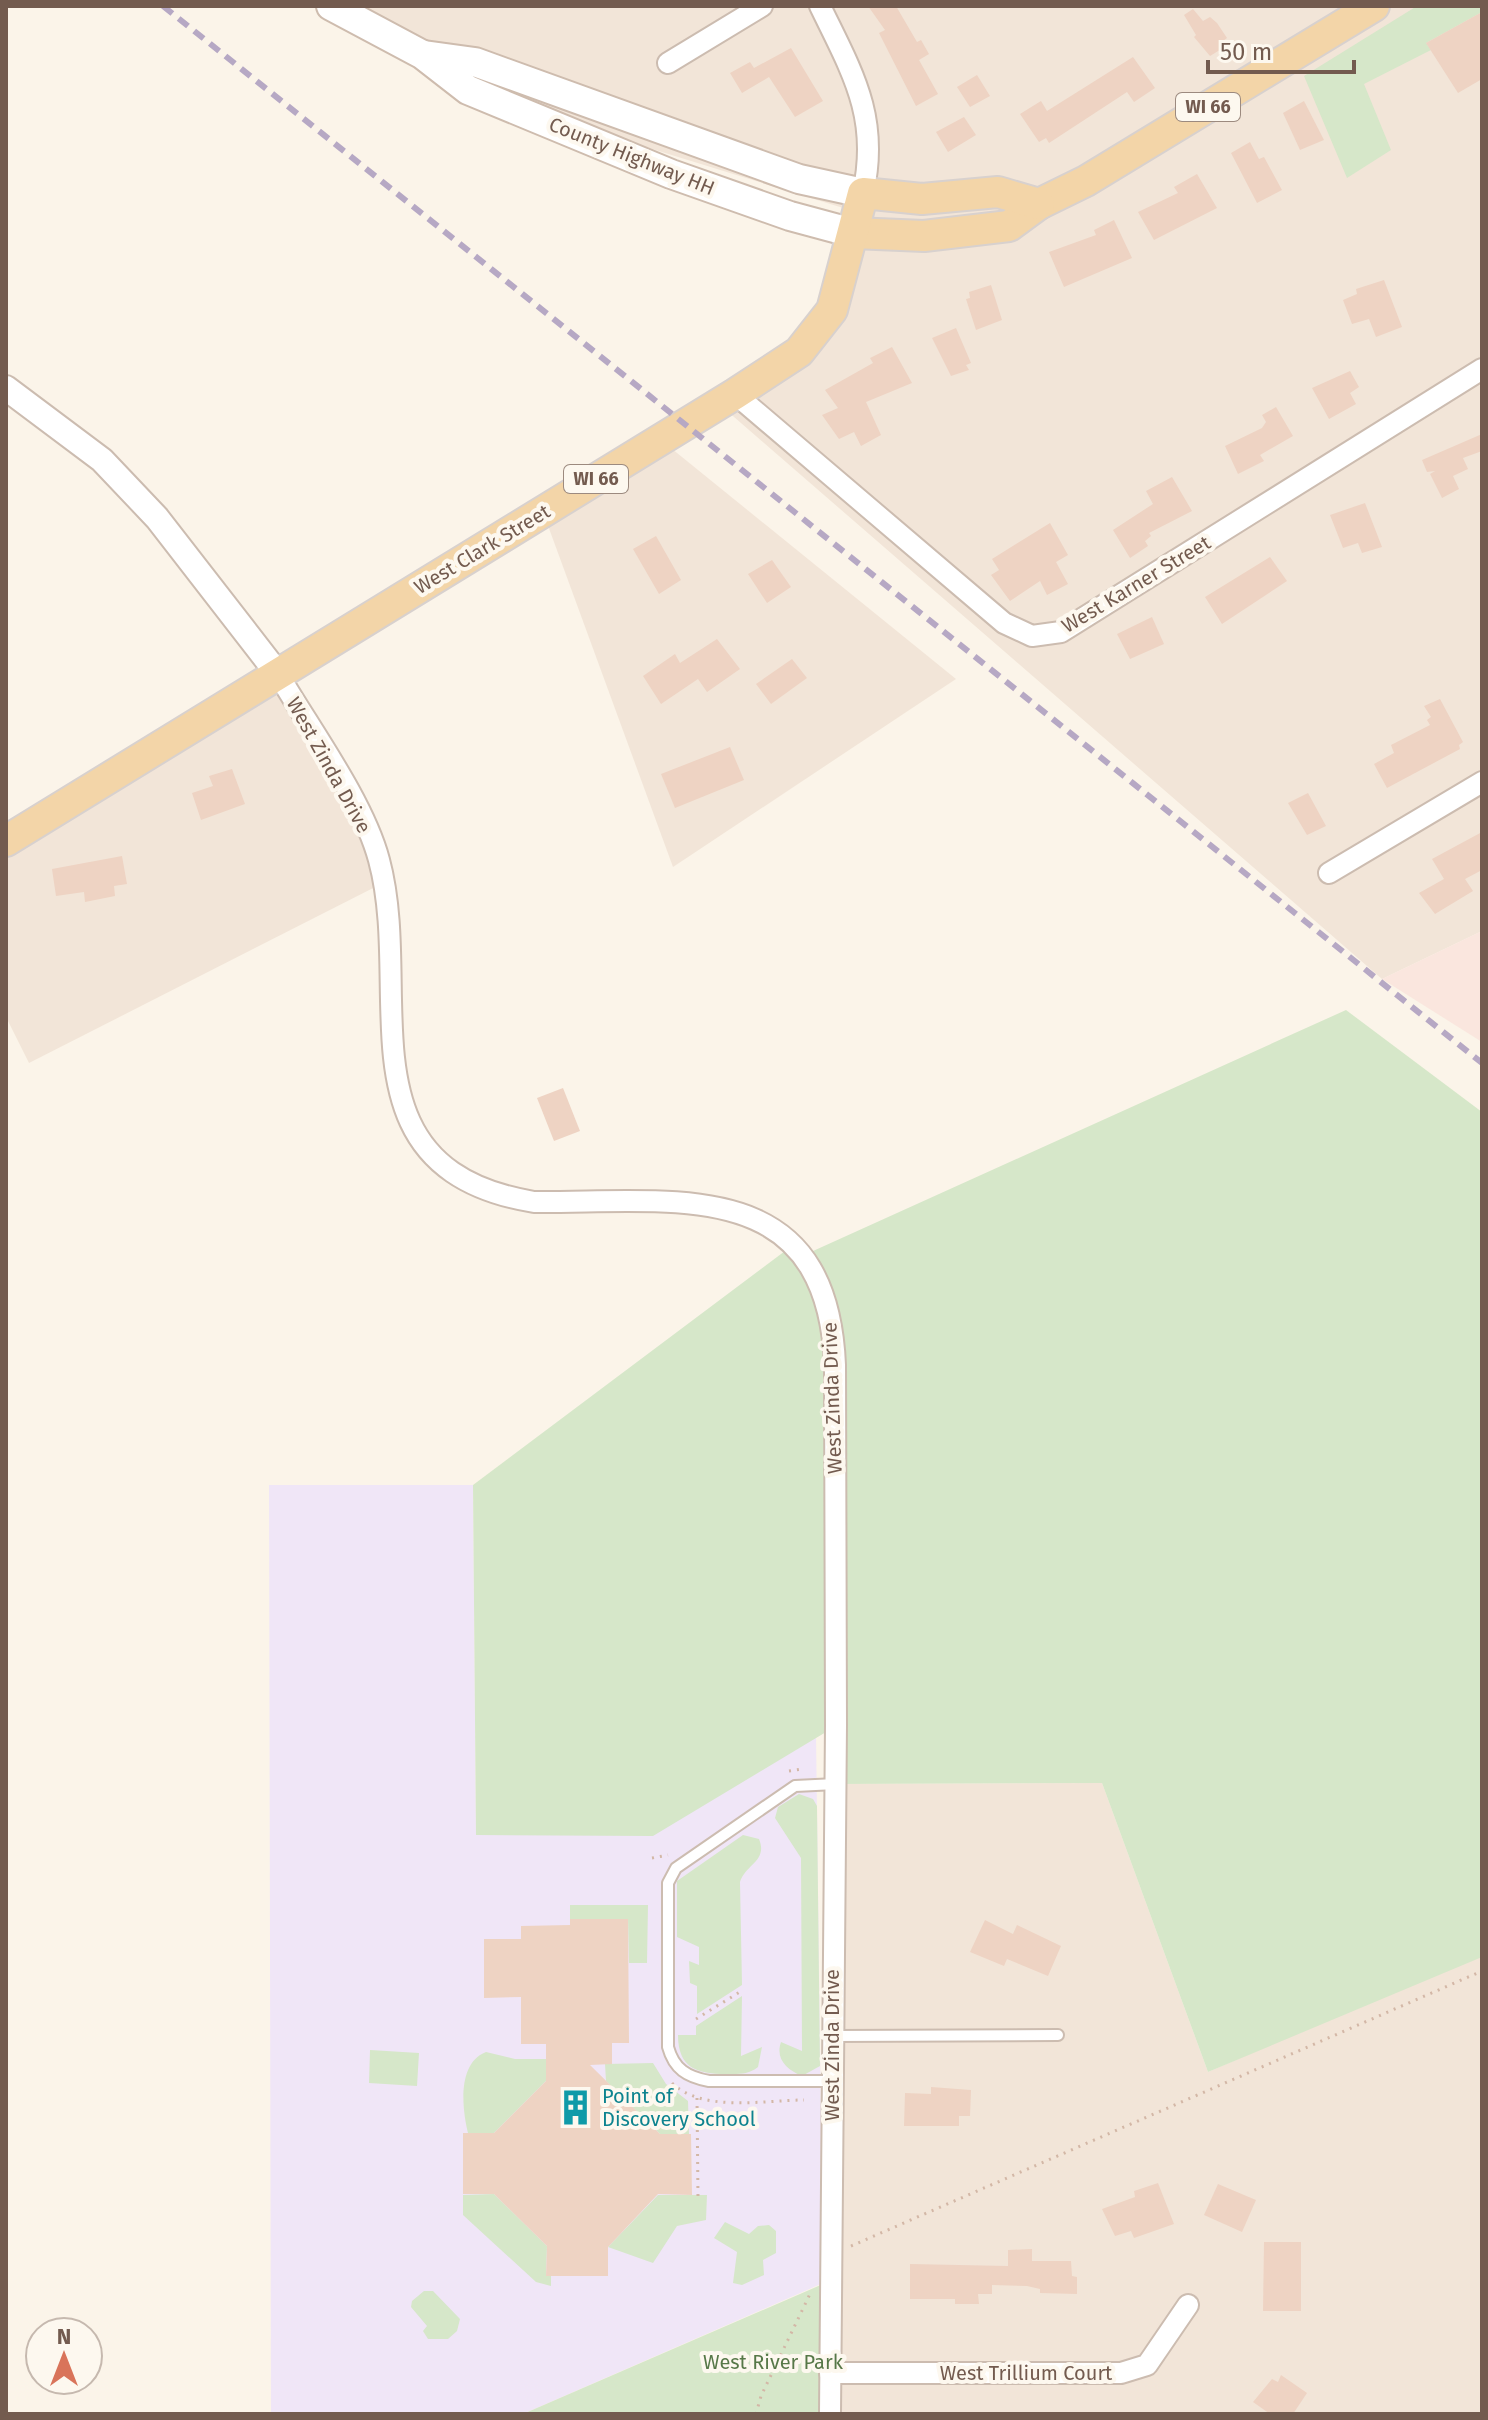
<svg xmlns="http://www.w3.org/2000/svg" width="1488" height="2420" font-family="'Fira Sans',sans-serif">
  <rect width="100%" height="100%" fill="#fbf4e9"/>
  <g fill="#f2e5d8">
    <polygon points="356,6 1482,6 1482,931 1382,979 726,410 827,326 853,211 581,127"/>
    <polygon points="661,440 956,679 673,867 543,512"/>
    <polygon points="278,674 363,819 385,882 29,1063 6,1017 6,841"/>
    <polygon points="1102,1783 1208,2072 1482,1952 1482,2414 830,2414 836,1784"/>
  </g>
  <polygon fill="#fae6de" points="1482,931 1482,1042 1382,979"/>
  <polygon fill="#f0e6f7" points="269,1485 473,1485 476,1835 816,1734 823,2283 523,2414 271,2414"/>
  <g fill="#d6e7c9">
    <polygon points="1417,6 1482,6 1482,12 1426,43 1431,50 1364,84 1391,150 1347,178 1304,76"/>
    <polygon points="1346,1010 1482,1112 1482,1957 1208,2072 1102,1783 836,1784 836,1726 653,1836 476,1835 473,1485 793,1245 802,1256"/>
    <path d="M799,1794l14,5 4,7 3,260 -18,10c-15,-6 -27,-17 -21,-34l21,9 -1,-193 -26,-40 3,-11z"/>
    <path d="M743,1835l16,4c9,22 -13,25 -19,43l2,103 -45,29v-28l-7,-3 -1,-22 10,4v-18l-22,-10v-56z"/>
    <polygon points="570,1905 648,1905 647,1963 629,1963 628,1919 570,1919"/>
    <path d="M742,1996l-1,60 21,-9 -4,20c-10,8 -20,7 -32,7 -29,0 -48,-6 -48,-39h18v-9z"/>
    <polygon points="370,2050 419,2053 417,2086 369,2083"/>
    <path d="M486,2052l29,7h31v22l-52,52h-26c-6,-24 -11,-70 18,-81z"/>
    <polygon points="653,2063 666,2084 688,2101 689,2134 660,2134 606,2081 605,2064"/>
    <polygon points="494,2194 547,2246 546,2275 551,2276 551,2286 536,2282 463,2215 463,2195"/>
    <polygon points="658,2195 707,2195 706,2220 677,2226 653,2263 608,2247"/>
    <polygon points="725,2222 749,2234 758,2226 769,2225 776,2231 776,2253 763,2260 764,2275 742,2285 733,2283 737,2252 714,2238"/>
    <polygon points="823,2284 826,2414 523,2414"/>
    <polygon points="424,2291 433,2291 460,2319 457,2331 448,2339 428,2339 423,2331 427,2326 411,2307 412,2301"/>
  </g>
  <g fill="#eed3c3">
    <polygon points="868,6 896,6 917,42 921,40 929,54 919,60 938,94 916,106 879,33 885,30"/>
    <polygon points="1193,9 1203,21 1210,17 1217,23 1227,38 1220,43 1223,48 1210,56 1194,37 1196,35 1184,15"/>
    <polygon points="1482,12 1482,79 1458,93 1426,43"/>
    <polygon points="791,48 823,101 795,117 769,77 742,93 730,73 750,62 754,68"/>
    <polygon points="1133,57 1155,88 1134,102 1127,92 1049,143 1046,138 1039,142 1020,114 1041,101 1047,111"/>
    <polygon points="977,75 990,96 970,107 957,87"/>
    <polygon points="1304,101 1324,140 1300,150 1283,113"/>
    <polygon points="964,117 976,135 948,152 936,132"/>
    <polygon points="1250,142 1259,159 1264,157 1282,190 1257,203 1231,153"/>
    <polygon points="1197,174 1217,208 1154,240 1138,212 1178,193 1174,187"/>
    <polygon points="1114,220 1132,258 1064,287 1049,252 1096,235 1094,230"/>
    <polygon points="1384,280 1402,327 1376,337 1369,319 1352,324 1343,300 1357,294 1356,289"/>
    <polygon points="991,285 1002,320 976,330 966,299 970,298 969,292"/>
    <polygon points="956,328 971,363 966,365 969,370 951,376 932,338"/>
    <polygon points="892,347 912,383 866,402 881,435 861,446 854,432 839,439 822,415 838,408 825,390 873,363 870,358"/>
    <polygon points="1350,371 1359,387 1350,393 1356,404 1329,419 1312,388"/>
    <polygon points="1276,407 1293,436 1260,455 1264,461 1238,474 1225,446 1262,428 1266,422 1262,415"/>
    <polygon points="1482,434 1482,451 1463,458 1468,469 1453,476 1459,489 1442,498 1430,474 1435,471 1427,472 1422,460"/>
    <polygon points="1172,477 1192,511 1149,533 1151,536 1145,541 1148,546 1130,558 1113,530 1153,504 1146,491"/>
    <polygon points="1365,503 1382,547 1362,553 1358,543 1343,548 1330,515"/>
    <polygon points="1050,523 1068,555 1056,562 1068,584 1047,595 1040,581 1010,601 991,575 999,570 992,559"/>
    <polygon points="656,536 681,580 659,594 633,549"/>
    <polygon points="1270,557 1287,581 1222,624 1205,597"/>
    <polygon points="772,560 791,587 767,603 748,574"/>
    <polygon points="1152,617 1164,644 1130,659 1117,634"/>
    <polygon points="717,639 740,669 707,692 698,679 661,704 643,676 675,654 680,663"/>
    <polygon points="792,659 807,678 771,704 756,684"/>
    <polygon points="1440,699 1463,742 1459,745 1460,749 1387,788 1374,764 1394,753 1391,745 1430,725 1427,720 1431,717 1424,706"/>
    <polygon points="730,747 744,780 675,808 661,774"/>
    <polygon points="232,769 245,804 201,820 192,793 213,786 209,776"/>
    <polygon points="1308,793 1326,826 1307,835 1288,803"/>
    <polygon points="1482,832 1482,870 1465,879 1473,891 1435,914 1419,893 1444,879 1432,859"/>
    <polygon points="122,856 127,884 114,886 115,896 85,902 84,892 56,896 52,869"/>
    <polygon points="563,1088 580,1131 554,1141 537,1098"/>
    <polygon points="570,1919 628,1919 629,2043 612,2043 612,2064 590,2065 660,2134 691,2134 692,2195 658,2194 608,2247 608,2276 546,2276 547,2246 494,2194 463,2194 463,2133 494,2133 546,2081 546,2044 521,2044 521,1997 484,1998 484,1939 521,1939 521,1926 570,1925"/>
    <polygon points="985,1920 1013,1934 1017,1925 1061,1946 1048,1976 1007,1959 1004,1966 970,1952"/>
    <polygon points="931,2087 971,2090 970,2116 959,2116 959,2126 904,2126 905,2093 931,2094"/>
    <polygon points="1158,2183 1174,2224 1134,2238 1131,2231 1115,2236 1102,2209 1135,2197 1134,2191"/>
    <polygon points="1218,2184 1256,2200 1242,2232 1204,2215"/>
    <polygon points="1264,2242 1301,2242 1301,2311 1263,2311"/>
    <polygon points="1032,2249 1032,2261 1071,2261 1072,2276 1077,2277 1077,2294 1040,2293 1040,2289 1027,2286 992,2285 992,2294 978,2294 979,2304 955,2304 955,2299 910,2299 910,2264 1008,2266 1008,2250"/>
    <polygon points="1281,2375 1307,2393 1293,2414 1270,2414 1253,2402 1272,2379 1278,2382"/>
  </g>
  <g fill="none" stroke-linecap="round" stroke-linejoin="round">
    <defs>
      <g id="service">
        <polyline points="833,2036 1058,2035"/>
        <path d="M832,2081h-123c-22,-4 -35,-12 -41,-34v-164l8,-15 119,-82 41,-2"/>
      </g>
      <g id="minor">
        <path d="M820,6c32,66 60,111 43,187"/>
        <polyline points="668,63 762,6"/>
        <polyline points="735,394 1004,623 1032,636 1061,632 1482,369"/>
        <path d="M278,674c32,55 85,126 101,186 36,133 -44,309 155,342 141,1 293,-29 301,163l1,360 -6,689"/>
        <polyline points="1329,873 1482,782"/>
        <polyline points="830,2373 1121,2373 1147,2365 1188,2305"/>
      </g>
      <polyline id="tertiary" points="6,388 102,460 157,518 278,674"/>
      <g id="secondary">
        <polyline points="331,6 423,55 468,90 671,174 790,216 853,233"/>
        <polyline points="424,55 475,62 799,179 863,193"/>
      </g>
      <g id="primary">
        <polyline points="853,233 924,236 1009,226 1039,204 1086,181 1374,6"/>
        <polyline points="6,841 735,394 799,352 832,310 863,193 922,199 998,192 1039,204"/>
      </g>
    </defs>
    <use href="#service" stroke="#ccbcb0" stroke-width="14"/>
    <use href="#minor" stroke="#ccbcb0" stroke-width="24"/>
    <use href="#tertiary" stroke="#ccbcb0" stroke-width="28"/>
    <use href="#secondary" stroke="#cebcae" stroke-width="32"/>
    <use href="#primary" stroke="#d8d1ce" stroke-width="34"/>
    <g stroke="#d3b7a6" stroke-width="3" stroke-dasharray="2 6" stroke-linecap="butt">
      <polyline points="789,1771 802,1769"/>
      <polyline points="652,1858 668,1855"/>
      <polyline points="696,2019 743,1990"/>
      <path d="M672,2083c31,30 92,17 132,17"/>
      <polyline points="697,2098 698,2198"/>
      <polyline points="851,2246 1482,1971"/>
      <polyline points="756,2414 761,2396 810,2294"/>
    </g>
    <use href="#service" stroke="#fff" stroke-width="10"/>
    <use href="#minor" stroke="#fff" stroke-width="20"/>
    <use href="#tertiary" stroke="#fff" stroke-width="24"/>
    <use href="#secondary" stroke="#fff" stroke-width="28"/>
    <use href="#primary" stroke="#f3d5a8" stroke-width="30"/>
    <polyline stroke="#b6a8c4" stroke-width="6" stroke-dasharray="12 8" stroke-linecap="butt" points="163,6 1482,1063"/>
  </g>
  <defs>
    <symbol id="building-bare" viewBox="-9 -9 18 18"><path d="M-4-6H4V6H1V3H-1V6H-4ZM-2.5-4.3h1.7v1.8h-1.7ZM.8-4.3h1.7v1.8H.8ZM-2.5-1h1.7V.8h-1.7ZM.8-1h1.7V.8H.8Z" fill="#0f9aa8" stroke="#fdf8ef" stroke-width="2.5" paint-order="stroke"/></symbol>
  </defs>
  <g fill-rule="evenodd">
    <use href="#building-bare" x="550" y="2082" width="51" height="51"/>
  </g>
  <g text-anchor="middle" stroke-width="8" stroke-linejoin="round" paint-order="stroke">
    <g fill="#fdf8ef" stroke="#9c8a7f" stroke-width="2">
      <rect x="1176" y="93" width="64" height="28" rx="6"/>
      <rect x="564" y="465" width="64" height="28" rx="6"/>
    </g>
    <g font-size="18" font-weight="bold" fill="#735b4f">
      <text x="1208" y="113">WI 66</text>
      <text x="596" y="485">WI 66</text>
    </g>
    <g font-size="20" fill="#735b4f" stroke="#fdf8ef">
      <text transform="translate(632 156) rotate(22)" y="7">County Highway HH</text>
      <text transform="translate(482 549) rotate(-31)" y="7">West Clark Street</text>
      <text transform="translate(1136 584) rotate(-31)" y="7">West Karner Street</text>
      <text transform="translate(329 765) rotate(61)" y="7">West Zinda Drive</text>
      <text transform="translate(832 1398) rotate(-92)" y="7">West Zinda Drive</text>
      <text transform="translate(832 2045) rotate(-90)" y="7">West Zinda Drive</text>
      <text x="1026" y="2380">West Trillium Court</text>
    </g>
    <g font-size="20" fill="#0d838f" stroke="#fdf8ef" text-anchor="start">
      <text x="602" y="2103">Point of<tspan x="602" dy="23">Discovery School</tspan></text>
    </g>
    <g font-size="20" fill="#577848" stroke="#fdf8ef">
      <text x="773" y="2369">West River Park</text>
    </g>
  </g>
  <rect width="1488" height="2420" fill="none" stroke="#735b4f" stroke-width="16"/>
  <g transform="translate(64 2356)"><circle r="38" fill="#fdf8ef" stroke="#c6b9af" stroke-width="2"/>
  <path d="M0-6L14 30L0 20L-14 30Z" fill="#d9745a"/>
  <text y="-12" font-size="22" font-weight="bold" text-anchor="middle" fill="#735b4f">N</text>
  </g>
  <path d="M1208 60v12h146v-12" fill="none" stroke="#735b4f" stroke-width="4"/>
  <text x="1220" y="60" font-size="24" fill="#735b4f" stroke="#fdf8ef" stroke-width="6" paint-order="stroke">50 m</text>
</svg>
